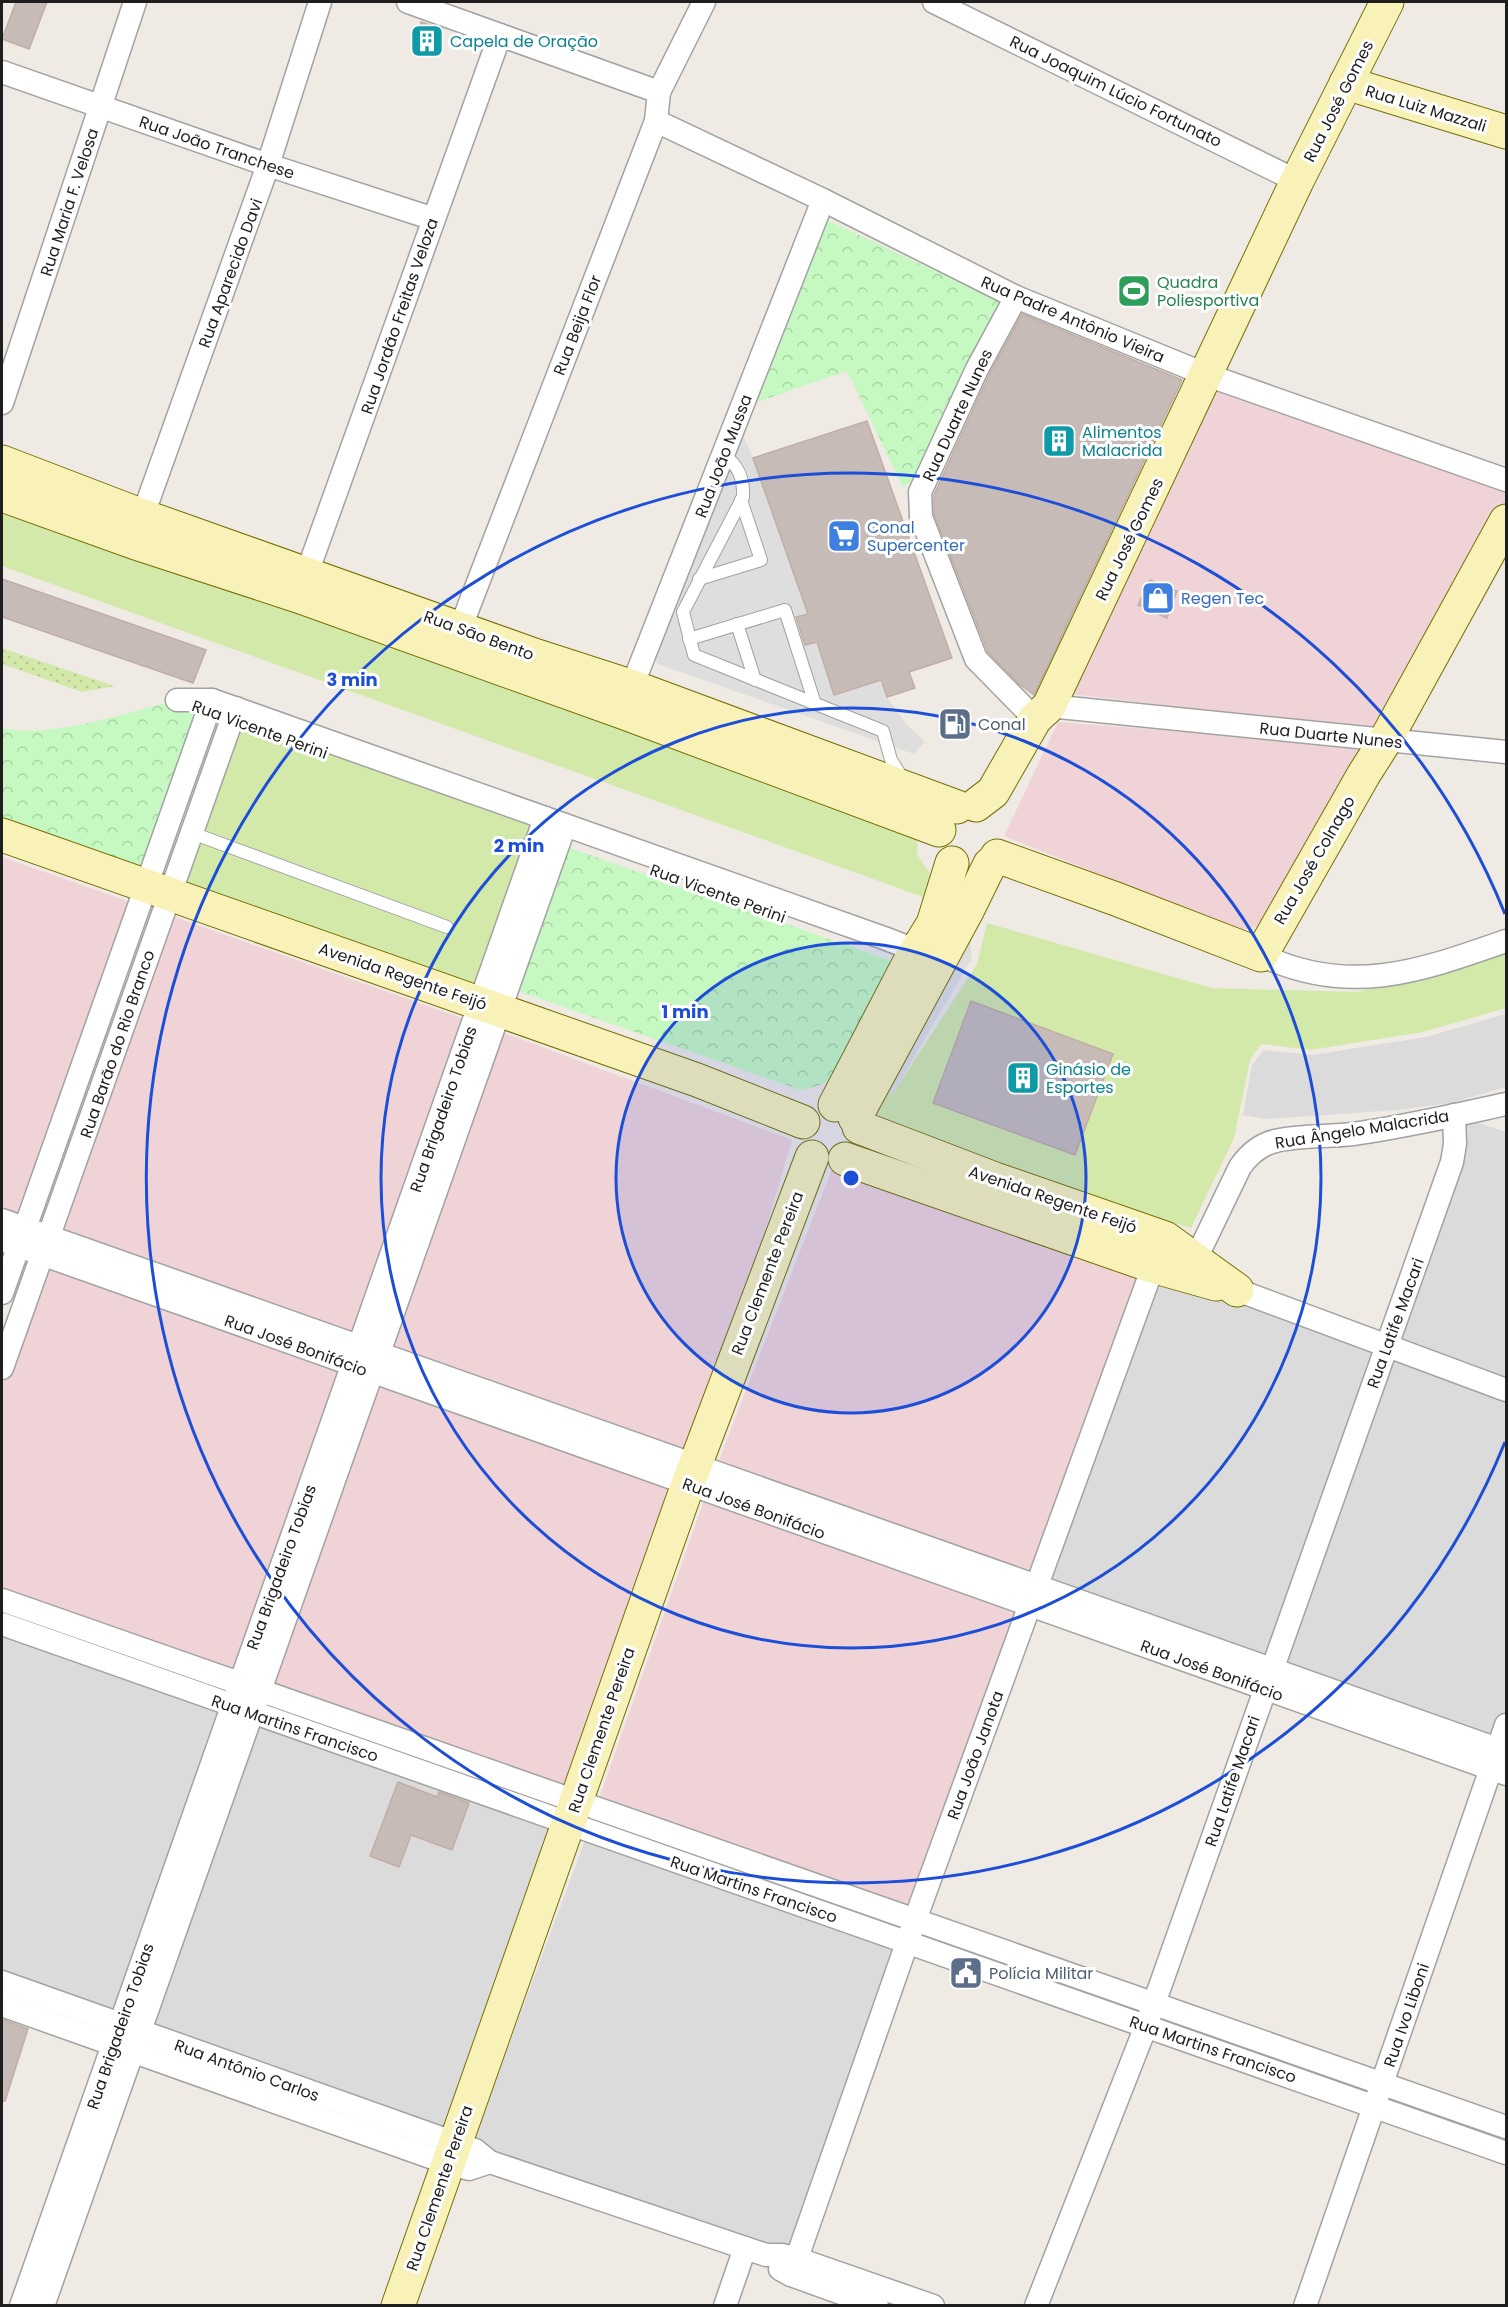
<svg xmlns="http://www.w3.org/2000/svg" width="1508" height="2307" font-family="Poppins,sans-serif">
  <defs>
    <pattern id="park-crowns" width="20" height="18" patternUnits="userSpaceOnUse" patternTransform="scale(1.5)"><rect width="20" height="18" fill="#c5f9c1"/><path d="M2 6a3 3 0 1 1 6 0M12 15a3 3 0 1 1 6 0" fill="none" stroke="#a9d5a5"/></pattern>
    <pattern id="garden-dots" width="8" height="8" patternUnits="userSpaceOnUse" patternTransform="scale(1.5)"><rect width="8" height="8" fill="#d3e9aa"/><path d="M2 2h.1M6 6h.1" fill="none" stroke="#b5c792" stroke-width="1.8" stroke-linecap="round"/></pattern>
  </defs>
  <rect width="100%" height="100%" fill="#efeae4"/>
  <g fill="#dcdbdb">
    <polygon points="1506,1014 1506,1087 1451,1103 1397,1110 1266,1119 1243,1115 1252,1065 1264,1050 1312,1055 1426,1037"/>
    <polygon points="1454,1115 1506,1132 1506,1725 1498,1749 1037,1586 1152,1266 1383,1348"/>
    <polygon points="2,1624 233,1706 120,2024 2,1982"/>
    <polygon points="253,1713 568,1824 455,2145 140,2031"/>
    <polygon points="588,1832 908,1942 791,2267 470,2150"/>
  </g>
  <g fill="#f0d3d7">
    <polygon points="1213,389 1506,485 1506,501 1386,731 1062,693"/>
    <polygon points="1058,722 1353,745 1363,757 1274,922 1239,931 1004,836"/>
    <polygon points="2,857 139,905 25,1228 2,1220"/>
    <polygon points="163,913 473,1022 360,1346 49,1237"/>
    <polygon points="494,1029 792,1140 695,1466 380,1354"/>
    <polygon points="835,1161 1152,1266 1037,1586 714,1473"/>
    <polygon points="42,1254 353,1365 240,1684 2,1600 2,1368"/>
    <polygon points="373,1372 688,1484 575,1802 259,1691"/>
    <polygon points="707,1492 1030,1605 915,1920 595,1810"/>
  </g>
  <g fill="#d3e9aa">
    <polygon points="2,507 515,692 699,734 918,828 917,854 930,874 926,898 2,566"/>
    <polygon points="232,719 541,829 480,1004 170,894"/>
    <polygon points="987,923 1212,988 1356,992 1506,953 1506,1008 1423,1032 1310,1050 1261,1044 1250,1060 1234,1138 1191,1228 870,1126 868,1103 894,1092 977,964"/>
  </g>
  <g fill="url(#park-crowns)">
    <polygon points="827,220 1001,302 913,480 903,487 847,371 757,402"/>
    <path d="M177,700l31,11 -62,175 -144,-55v-104c43,14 130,-16 175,-27z"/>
    <polygon points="567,847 897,963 830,1080 818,1086 800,1090 515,990"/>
  </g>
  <polygon fill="url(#garden-dots)" points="2,648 115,686 82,692 2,664"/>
  <g fill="#dedede">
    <polygon points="739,427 753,458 808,614 794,618 803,645 817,642 834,695 879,681 887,697 906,724 925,742 914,754 658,664 652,653"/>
    <polygon points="967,911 972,958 894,1092 854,1110"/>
  </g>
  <g fill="#c7bbb7" stroke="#c1aea6" stroke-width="1.5">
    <polygon points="16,2 47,2 29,49 2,39"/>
    <polygon points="421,22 442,29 430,56 414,53"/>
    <polygon points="1022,314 1182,380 1034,695 1017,682 988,652 934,514 934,495 989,375"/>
    <polygon points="867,421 952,658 909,672 915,688 887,697 881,680 834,695 817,642 805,645 796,617 808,614 753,458"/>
    <polygon points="2,579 206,650 193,683 2,617"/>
    <polygon points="1150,580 1177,591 1167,618 1138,605"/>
    <polygon points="971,1001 1113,1054 1075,1155 933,1103"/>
    <polygon points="398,1782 437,1797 439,1792 469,1803 452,1850 411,1835 399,1867 370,1856"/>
    <polygon points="2,2019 28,2029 5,2101 2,2101"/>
  </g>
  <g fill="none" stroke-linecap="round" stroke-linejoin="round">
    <defs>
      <g id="lane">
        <path d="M723,454c15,11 21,24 20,43l-60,115 11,43 189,76 8,29 12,19"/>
        <polyline points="699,579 761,560 741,500"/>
        <polyline points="737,624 755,680"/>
        <polyline points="689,639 785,610 815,704"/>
        <polyline points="192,833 447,927"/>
      </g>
      <g id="street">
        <polyline points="408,2 659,92"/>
        <polyline points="934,2 1297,181"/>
        <polyline points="2,72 268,165 434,219"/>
        <polyline points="656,121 823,200 1016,297 1207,375 1506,480"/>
        <polyline points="1016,297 977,369 920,492 921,517 976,659 1035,719"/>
        <polyline points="2,403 135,2"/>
        <polyline points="138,529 268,165 320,2"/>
        <polyline points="302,587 500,35"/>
        <polyline points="455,642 656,121 659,92 704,2"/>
        <polyline points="627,699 823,200"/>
        <polyline points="177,700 212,700 884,938 930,956"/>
        <polyline points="1049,706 1506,752"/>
        <path d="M1261,955c88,42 159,16 245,-14"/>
        <polyline points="2,1220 1506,1752"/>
        <polyline points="2,1240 1506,1774"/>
        <path d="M1189,1273l51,-106c9,-13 19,-22 35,-26 25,-6 53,-4 78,-7 52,-7 103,-19 153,-30"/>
        <polyline points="1237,1290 1506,1390"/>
        <polyline points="2,1293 212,700"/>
        <polyline points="2,1368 236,708"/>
        <polyline points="2,1600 1506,2127"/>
        <polyline points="2,1624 1506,2153"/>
        <polyline points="2,1982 475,2150 490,2162 766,2255 782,2255 798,2259 933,2306"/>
        <polyline points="2,2005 447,2163 469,2169 490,2162"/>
        <polyline points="780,2269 791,2275 877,2306"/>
        <polyline points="791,2275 915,1920 1158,1253"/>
        <polyline points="21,2306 545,818"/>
        <polyline points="43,2306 565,825"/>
        <polyline points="725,2306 745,2248"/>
        <polyline points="1036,2306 1146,2026 1452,1162 1455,1144 1454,1115"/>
        <polyline points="1305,2306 1506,1725"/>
      </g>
      <g id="secondary">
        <polyline points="1346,83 1506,132"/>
        <polyline points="2,462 143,516 537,656 633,687 957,807"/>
        <polyline points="2,495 133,542 298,596 622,712 939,830"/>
        <polyline points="976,805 993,792 1035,719 1049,706 1297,181 1387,2"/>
        <polyline points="2,835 697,1080 803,1122"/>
        <polyline points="997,856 1116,899 1261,955 1364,774 1385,741 1506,521"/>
        <polyline points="835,1105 909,963 933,924 952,863"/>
        <polyline points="855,1118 967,911 990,864"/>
        <polyline points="859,1127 995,1179 1165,1238 1237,1290"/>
        <polyline points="845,1159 1152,1266 1216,1284"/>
        <polyline points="398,2306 688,1484 812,1157"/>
      </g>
    </defs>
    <use href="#lane" stroke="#a2a2a2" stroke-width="14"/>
    <use href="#street" stroke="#a2a2a2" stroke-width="25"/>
    <use href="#secondary" stroke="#757005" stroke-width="35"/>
    <use href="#lane" stroke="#fff" stroke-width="12"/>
    <use href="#street" stroke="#fff" stroke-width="22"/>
    <use href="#secondary" stroke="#f9f2b8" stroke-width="33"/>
  </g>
  <circle cx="851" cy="1178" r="235" fill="#1d4ed8" fill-opacity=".12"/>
  <g fill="none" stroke="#1d4ed8" stroke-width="3">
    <circle cx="851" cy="1178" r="235"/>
    <circle cx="851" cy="1178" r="470"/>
    <path d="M1505 1442A705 705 0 1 1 1505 914"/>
  </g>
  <defs>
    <symbol id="building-square" viewBox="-11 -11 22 22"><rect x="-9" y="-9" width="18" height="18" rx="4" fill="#0f9aa8" stroke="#fff"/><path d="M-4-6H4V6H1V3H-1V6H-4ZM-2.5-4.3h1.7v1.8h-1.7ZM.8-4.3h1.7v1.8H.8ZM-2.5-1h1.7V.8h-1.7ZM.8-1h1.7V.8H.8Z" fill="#fff"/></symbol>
    <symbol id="stadium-square" viewBox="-11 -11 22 22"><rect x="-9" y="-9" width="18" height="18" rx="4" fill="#2e9e5b" stroke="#fff"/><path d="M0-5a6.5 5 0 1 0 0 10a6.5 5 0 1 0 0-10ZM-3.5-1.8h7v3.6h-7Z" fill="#fff"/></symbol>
    <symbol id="supermarket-square" viewBox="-11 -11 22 22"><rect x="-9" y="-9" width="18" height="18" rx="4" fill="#3f7fe0" stroke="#fff"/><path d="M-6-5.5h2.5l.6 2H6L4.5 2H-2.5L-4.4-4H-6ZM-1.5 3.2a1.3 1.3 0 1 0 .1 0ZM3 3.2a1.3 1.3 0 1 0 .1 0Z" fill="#fff"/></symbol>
    <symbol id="shop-square" viewBox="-11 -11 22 22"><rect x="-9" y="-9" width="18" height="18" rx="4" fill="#3f7fe0" stroke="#fff"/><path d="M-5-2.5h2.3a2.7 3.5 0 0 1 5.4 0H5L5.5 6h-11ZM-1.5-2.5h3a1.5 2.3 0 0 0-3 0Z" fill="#fff"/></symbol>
    <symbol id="fuel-square" viewBox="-11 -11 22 22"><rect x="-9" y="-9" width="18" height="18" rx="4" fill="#5c6f8a" stroke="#fff"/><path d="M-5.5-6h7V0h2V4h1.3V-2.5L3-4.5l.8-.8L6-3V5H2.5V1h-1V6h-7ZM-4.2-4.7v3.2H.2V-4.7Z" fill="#fff"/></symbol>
    <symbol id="civic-square" viewBox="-11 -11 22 22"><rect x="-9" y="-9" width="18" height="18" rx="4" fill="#5c6f8a" stroke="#fff"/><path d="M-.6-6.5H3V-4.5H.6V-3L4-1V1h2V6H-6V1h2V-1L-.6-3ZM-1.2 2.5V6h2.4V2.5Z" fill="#fff"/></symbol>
  </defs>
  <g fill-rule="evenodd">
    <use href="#building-square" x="408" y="22" width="38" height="38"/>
    <use href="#stadium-square" x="1115" y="272" width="38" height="38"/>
    <use href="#building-square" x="1040" y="422" width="38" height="38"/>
    <use href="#supermarket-square" x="825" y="517" width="38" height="38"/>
    <use href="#shop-square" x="1139" y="579" width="38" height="38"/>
    <use href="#fuel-square" x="936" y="705" width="38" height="38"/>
    <use href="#building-square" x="1004" y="1059" width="38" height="38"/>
    <use href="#civic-square" x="947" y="1954" width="38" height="38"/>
  </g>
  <g text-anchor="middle" stroke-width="6" stroke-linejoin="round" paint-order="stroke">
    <g font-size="16" fill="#0d838f" stroke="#fff" text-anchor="start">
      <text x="450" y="47">Capela de Oração</text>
      <text x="1082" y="438">Alimentos<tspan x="1082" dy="18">Malacrida</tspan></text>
      <text x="1046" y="1075">Ginásio de<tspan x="1046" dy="18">Esportes</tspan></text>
    </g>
    <g font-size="16" fill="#1e1e1e" stroke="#fff">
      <text transform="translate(1116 91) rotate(26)" y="6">Rua Joaquim Lúcio Fortunato</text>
      <text transform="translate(1338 101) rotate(-63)" y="6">Rua José Gomes</text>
      <text transform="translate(1426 108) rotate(17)" y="6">Rua Luiz Mazzali</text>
      <text transform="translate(217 147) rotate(19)" y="6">Rua João Tranchese</text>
      <text transform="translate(69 202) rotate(-72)" y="6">Rua Maria F. Velosa</text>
      <text transform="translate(230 273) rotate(-70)" y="6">Rua Aparecido Davi</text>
      <text transform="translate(399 316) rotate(-71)" y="6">Rua Jordão Freitas Veloza</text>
      <text transform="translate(1073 319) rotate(23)" y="6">Rua Padre Antônio Vieira</text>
      <text transform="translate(577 325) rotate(-69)" y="6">Rua Beija Flor</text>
      <text transform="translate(957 415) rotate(-65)" y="6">Rua Duarte Nunes</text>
      <text transform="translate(723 456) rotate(-69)" y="6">Rua João Mussa</text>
      <text transform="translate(1129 539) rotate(-64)" y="6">Rua José Gomes</text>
      <text transform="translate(479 635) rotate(20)" y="6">Rua São Bento</text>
      <text transform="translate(260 729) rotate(20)" y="6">Rua Vicente Perini</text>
      <text transform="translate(1331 735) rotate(6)" y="6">Rua Duarte Nunes</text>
      <text transform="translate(1314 860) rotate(-60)" y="6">Rua José Colnago</text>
      <text transform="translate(718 893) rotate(20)" y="6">Rua Vicente Perini</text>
      <text transform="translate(403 976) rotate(19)" y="6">Avenida Regente Feijó</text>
      <text transform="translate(117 1044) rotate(-71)" y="6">Rua Barão do Rio Branco</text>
      <text transform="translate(443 1109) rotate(-71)" y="6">Rua Brigadeiro Tobias</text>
      <text transform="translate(1362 1129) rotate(-9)" y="6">Rua Ângelo Malacrida</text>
      <text transform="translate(1053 1199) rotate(19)" y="6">Avenida Regente Feijó</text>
      <text transform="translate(767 1273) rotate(-69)" y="6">Rua Clemente Pereira</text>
      <text transform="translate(1395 1323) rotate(-70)" y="6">Rua Latife Macari</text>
      <text transform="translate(296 1345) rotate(20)" y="6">Rua José Bonifácio</text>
      <text transform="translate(754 1508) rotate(20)" y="6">Rua José Bonifácio</text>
      <text transform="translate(281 1567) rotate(-70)" y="6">Rua Brigadeiro Tobias</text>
      <text transform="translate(1212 1670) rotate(20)" y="6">Rua José Bonifácio</text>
      <text transform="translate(295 1728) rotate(19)" y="6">Rua Martins Francisco</text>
      <text transform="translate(601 1730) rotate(-71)" y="6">Rua Clemente Pereira</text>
      <text transform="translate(975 1755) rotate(-70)" y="6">Rua João Janota</text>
      <text transform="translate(1232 1781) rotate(-71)" y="6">Rua Latife Macari</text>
      <text transform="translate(754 1889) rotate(19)" y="6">Rua Martins Francisco</text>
      <text transform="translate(1406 2015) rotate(-71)" y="6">Rua Ivo Liboni</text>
      <text transform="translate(120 2026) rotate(-71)" y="6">Rua Brigadeiro Tobias</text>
      <text transform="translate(1213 2049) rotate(19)" y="6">Rua Martins Francisco</text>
      <text transform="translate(247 2070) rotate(20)" y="6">Rua Antônio Carlos</text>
      <text transform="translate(439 2188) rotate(-71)" y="6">Rua Clemente Pereira</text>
    </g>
    <g font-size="16" fill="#27864d" stroke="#fff" text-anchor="start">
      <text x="1157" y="288">Quadra<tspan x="1157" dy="18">Poliesportiva</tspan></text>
    </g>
    <g font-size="16" fill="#366cbe" stroke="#fff" text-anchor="start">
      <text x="867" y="533">Conal<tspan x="867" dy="18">Supercenter</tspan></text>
      <text x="1181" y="604">Regen Tec</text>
    </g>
    <g font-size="16" fill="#4e5e75" stroke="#fff" text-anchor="start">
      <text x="978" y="730">Conal</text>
      <text x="989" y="1979">Polícia Militar</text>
    </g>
  </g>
  <circle cx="851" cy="1178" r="9" fill="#1d4ed8" stroke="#fff" stroke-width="3"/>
  <g font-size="18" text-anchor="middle" font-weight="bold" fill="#1d4ed8" stroke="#fff" stroke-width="6" stroke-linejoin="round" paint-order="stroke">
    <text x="352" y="686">3 min</text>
    <text x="519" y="852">2 min</text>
    <text x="685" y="1018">1 min</text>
  </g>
  <rect width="1508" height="2307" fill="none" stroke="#1e1e1e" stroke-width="6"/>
</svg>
